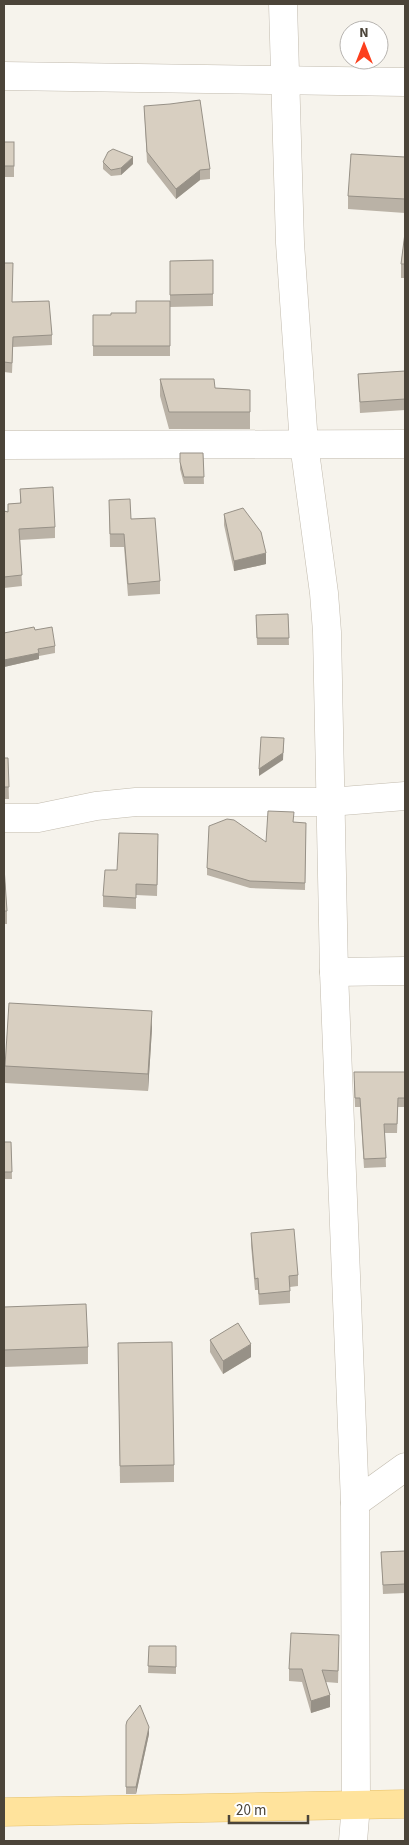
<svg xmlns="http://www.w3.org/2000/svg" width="409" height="1845" font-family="'Source Sans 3',sans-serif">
  <rect width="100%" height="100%" fill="#f6f3ec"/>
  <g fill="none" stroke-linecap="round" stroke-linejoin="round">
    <defs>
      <g id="minor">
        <polyline points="283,4 290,243 304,444 324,593 327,632 334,972 355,1503 356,1805 353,1841"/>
        <polyline points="4,76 405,82"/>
        <polyline points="4,445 405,444"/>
        <polyline points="4,818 38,818 96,806 136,802 330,802 405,796"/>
        <polyline points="334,972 405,971"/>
        <polyline points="355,1503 405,1467"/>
      </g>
      <polyline id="major" points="4,1812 405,1804"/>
    </defs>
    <use href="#minor" stroke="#c2bbae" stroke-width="29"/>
    <use href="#major" stroke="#e6c16a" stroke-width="29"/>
    <use href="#minor" stroke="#fff" stroke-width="28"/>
    <use href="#major" stroke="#ffe39c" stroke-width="28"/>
  </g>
  <g fill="#bab2a6">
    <polygon points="144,106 210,169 210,179 200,180 176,199 147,162"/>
    <rect x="4" y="142" width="10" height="35"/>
    <polygon points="405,157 405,213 348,209 348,196"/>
    <polygon points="103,162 133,164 121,175 111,176 103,169"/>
    <polygon points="405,233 405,278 401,278 401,264"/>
    <polygon points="213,260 213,306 170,307 170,356 93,356 93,315 111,315 136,313 170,301 170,261"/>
    <polygon points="4,263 12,302 52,335 52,345 13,347 12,373 4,372"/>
    <polygon points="405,371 405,410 360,413 358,374"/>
    <polygon points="160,379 215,388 250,390 250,429 169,429 160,396"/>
    <polygon points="180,453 203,453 204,484 184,484 180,469"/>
    <polygon points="20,489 55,527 55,538 20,540 22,586 4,588 4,511 8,512 8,504 20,503"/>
    <polygon points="109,500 131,519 160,581 160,594 128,596 124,547 110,547"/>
    <polygon points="224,514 266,564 234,571 224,525"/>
    <polygon points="288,614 289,645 257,645 256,615"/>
    <polygon points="35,630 55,646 55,653 39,656 39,659 4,667 4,633"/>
    <polygon points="4,758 8,758 9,799 4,799"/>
    <polygon points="294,822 306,823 305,890 250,888 207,875 207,868 266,842"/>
    <polygon points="158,845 157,896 136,895 136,909 103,907 103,896 117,870"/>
    <polygon points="4,867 7,911 7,924 4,924"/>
    <polygon points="152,1028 148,1091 5,1083 5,1066"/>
    <polygon points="405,1072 405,1107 398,1107 397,1133 385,1133 386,1167 364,1168 360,1107 355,1107 354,1081"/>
    <polygon points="4,1142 11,1142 12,1179 4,1179"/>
    <polygon points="251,1233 298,1275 298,1286 290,1287 290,1303 259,1305 258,1290 255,1290 251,1245"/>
    <polygon points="4,1307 88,1347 88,1364 4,1367"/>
    <polygon points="210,1340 251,1357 223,1374 210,1352"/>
    <polygon points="118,1343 174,1465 174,1482 120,1483"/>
    <polygon points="405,1551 405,1593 383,1594 381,1552"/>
    <polygon points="149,1646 176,1646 176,1674 148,1673"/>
    <polygon points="339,1647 338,1683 326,1682 330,1707 311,1713 302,1682 289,1681 289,1669"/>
    <polygon points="126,1725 149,1734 136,1794 126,1794"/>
  </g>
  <g fill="#979187">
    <polygon points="133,157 133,164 121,175 121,168"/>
    <polygon points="200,170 200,180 176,199 176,189"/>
    <polygon points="266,553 266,564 234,571 234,561"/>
    <polygon points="39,653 39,659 4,667 4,660"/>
    <polygon points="284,738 283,760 259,776 259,769"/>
    <polygon points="152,1011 152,1028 148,1091 148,1074"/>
    <polygon points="251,1344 251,1357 223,1374 223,1361"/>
    <polygon points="330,1695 330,1707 311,1713 311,1701"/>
    <polygon points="149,1727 149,1734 136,1794 136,1787"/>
  </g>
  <g fill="#d8cfc1" stroke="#979187">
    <polygon points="200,100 210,169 200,170 176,189 147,152 144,106 170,104"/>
    <rect x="4" y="142" width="10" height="24"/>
    <polygon points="113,149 133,157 121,168 111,170 103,162 108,152"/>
    <polygon points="351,154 405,157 405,199 348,196"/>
    <polygon points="405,233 405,264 401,264"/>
    <polygon points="213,260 213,294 170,295 170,261"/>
    <polygon points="4,263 13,263 12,302 49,301 52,335 13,337 12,363 4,362"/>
    <polygon points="136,301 170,301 170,346 93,346 93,315 111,315 111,313 136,313"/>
    <polygon points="405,371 405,399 360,402 358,374"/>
    <polygon points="160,379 214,379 215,388 250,390 250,412 169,412"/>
    <polygon points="180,453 203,453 204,477 184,477 180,462"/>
    <polygon points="53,487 55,527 19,529 22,575 4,577 4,511 8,512 8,504 21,503 20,489"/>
    <polygon points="130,499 131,519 155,518 160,581 128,584 124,534 110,534 109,500"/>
    <polygon points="243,508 261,532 266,553 234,561 224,514"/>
    <polygon points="288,614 289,638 257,638 256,615"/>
    <polygon points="34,627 35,630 52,627 55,646 38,649 39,653 4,660 4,633"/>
    <polygon points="261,737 284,738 283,753 259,769"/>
    <polygon points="4,758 8,758 9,787 4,787"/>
    <polygon points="268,811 294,812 293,822 306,823 305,883 250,881 207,868 209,826 227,819 234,820 266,842"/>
    <polygon points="119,833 158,834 157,885 136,884 136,898 103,896 105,870 117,870"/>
    <polygon points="4,867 7,911 4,911"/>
    <polygon points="9,1003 152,1011 148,1074 5,1066"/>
    <polygon points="354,1072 405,1072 405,1098 398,1098 397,1124 384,1124 386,1158 364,1159 360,1098 355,1098"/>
    <polygon points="4,1142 11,1142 12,1172 4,1172"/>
    <polygon points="294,1229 298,1275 289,1276 290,1291 259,1294 258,1278 255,1279 251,1233"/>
    <polygon points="86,1304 88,1347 4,1350 4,1307"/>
    <polygon points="238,1323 251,1344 223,1361 210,1340"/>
    <polygon points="172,1342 174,1465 120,1466 118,1343"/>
    <polygon points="405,1551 405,1584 383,1585 381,1552"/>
    <polygon points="291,1633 339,1635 338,1671 322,1670 330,1695 311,1701 302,1669 289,1669"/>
    <polygon points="149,1646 176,1646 176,1667 148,1666"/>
    <polygon points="140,1705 149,1727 136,1787 126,1787 126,1725 127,1721"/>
  </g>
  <rect width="409" height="1845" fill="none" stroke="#4b4439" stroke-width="10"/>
  <g transform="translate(364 45)"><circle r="24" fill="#ffffff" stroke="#b7b4b0"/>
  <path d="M0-4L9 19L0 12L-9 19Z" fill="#fc3f1d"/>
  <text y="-8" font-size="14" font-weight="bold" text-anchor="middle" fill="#4b4439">N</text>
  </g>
  <path d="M229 1815v8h79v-8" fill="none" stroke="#4b4439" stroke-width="2.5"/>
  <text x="236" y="1815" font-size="15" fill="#4b4439" stroke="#ffffff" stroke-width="4" paint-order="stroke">20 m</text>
</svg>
